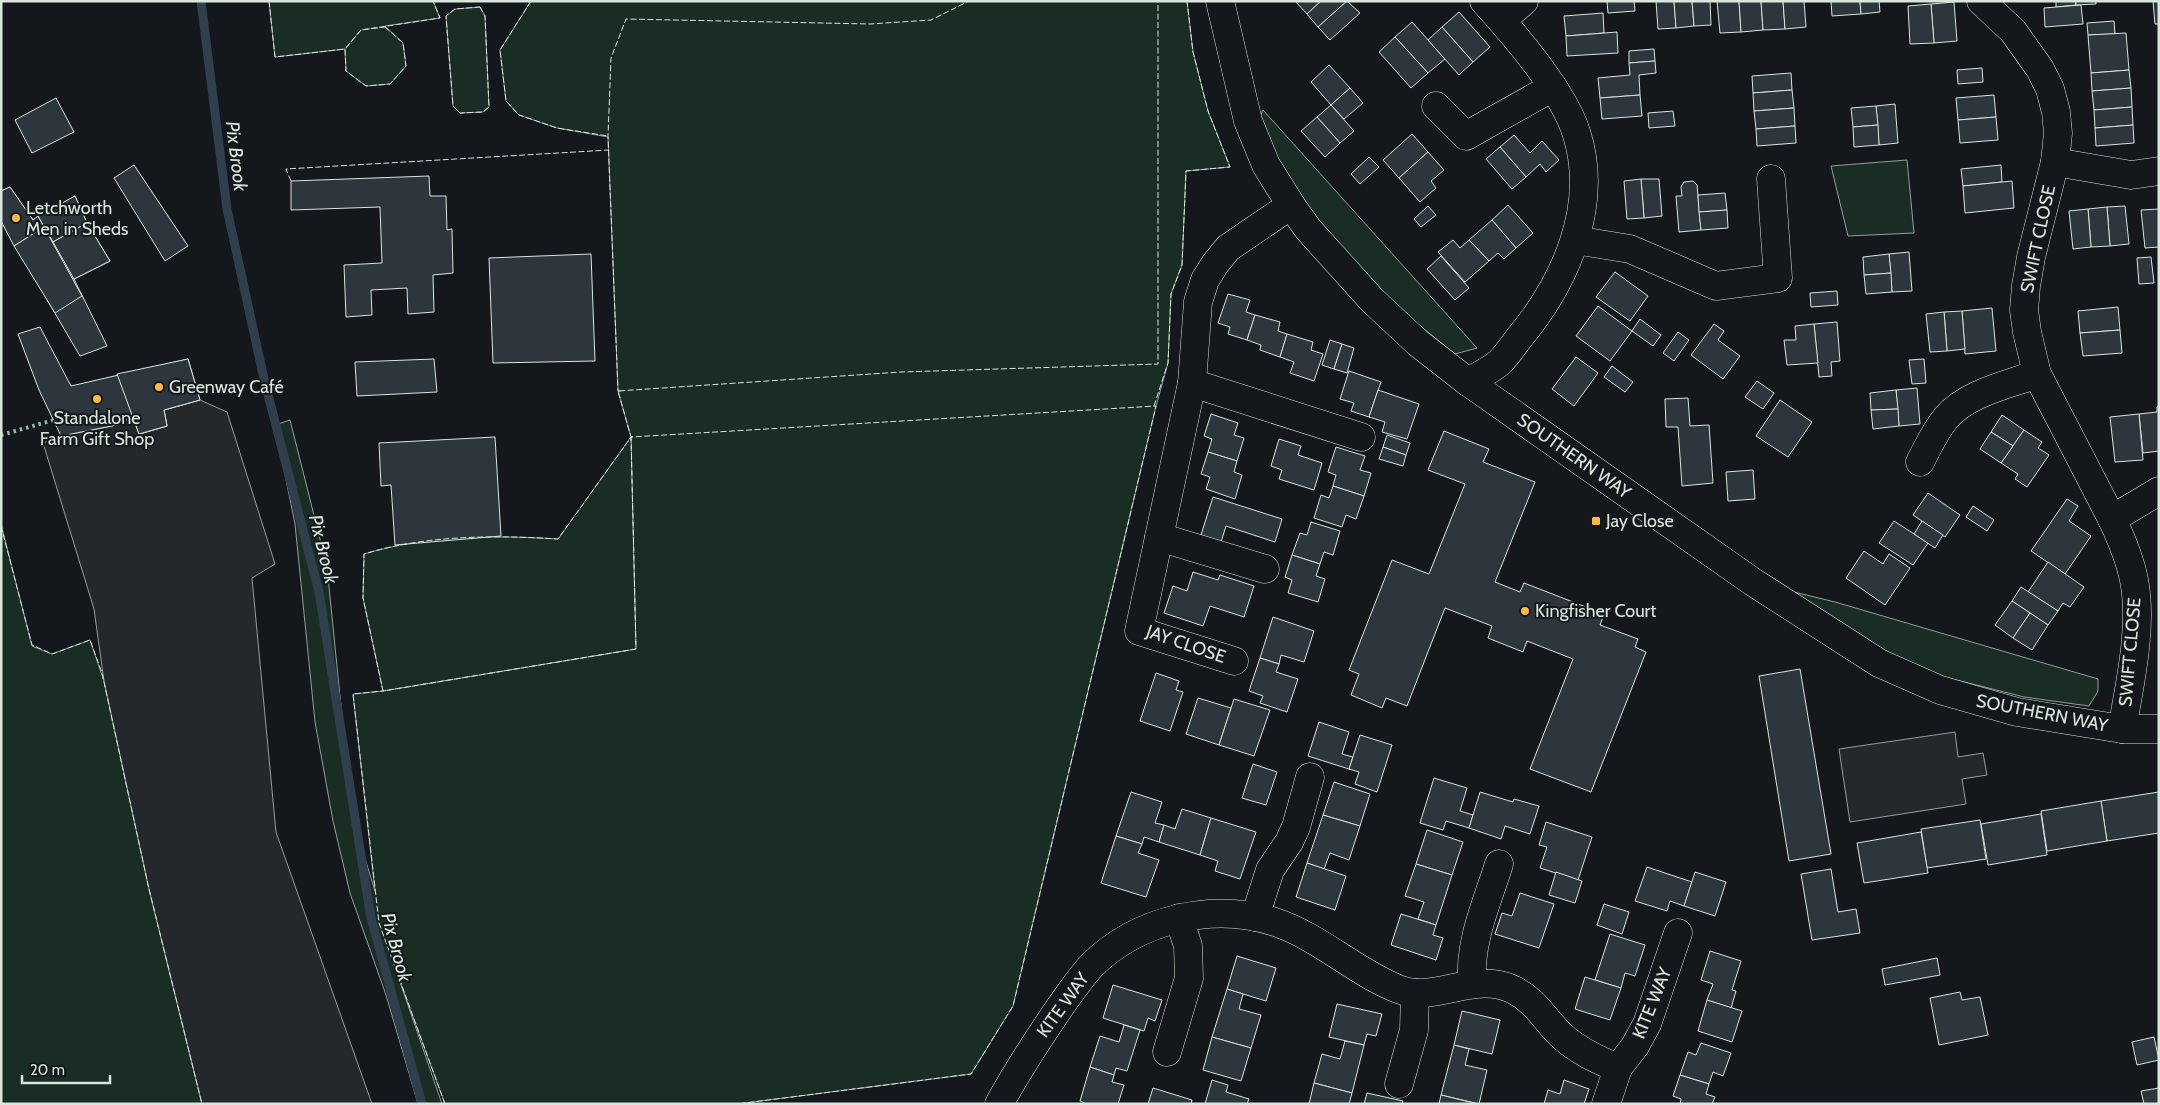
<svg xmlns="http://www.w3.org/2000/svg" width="2160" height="1105" font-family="Cabin,sans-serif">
  <rect width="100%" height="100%" fill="#14181c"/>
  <g fill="#1a2d24" stroke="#939e99">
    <polygon points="269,1 433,1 440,18 385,26 403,43 406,66 390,84 366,86 346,71 345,49 275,57"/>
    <path d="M531,1h656l6,51 15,59 22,56 -44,4 -4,94 -11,29 -3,69 -12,43 -143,600 -42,68 -234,30h-292l-46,-125 43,125h-24l-32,-109 -36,-102 -17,-72 -18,-99 -20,-198 -20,-99 15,-5 37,147 16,159 20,126 12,39 -22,-197 30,-3 -20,-93 1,-44c62,-19 130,-19 194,-15l73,-102 -13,-46 -10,-254 -51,-9 -38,-13 -13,-14 -6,-51z"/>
    <polygon points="480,7 485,16 489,107 483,112 460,113 453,106 446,16 455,9"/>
    <polygon points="1263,110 1477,348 1455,354 1409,317 1359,270 1291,189 1259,119"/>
    <polygon points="1907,160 1914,233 1848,236 1831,166"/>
    <polygon points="1,524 32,646 52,654 90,640 104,681 149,889 202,1104 1,1104"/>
    <polygon points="1790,591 1835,602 2098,679 2098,691 2089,706 2024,697 1905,667"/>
  </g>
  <g fill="#24282b" stroke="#939e99">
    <polygon points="200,400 227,412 275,564 252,578 276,832 372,1104 202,1104 149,889 104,681 94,609 43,443 61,436 112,426 133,417 140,434 167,426 164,410"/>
    <polygon points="1955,732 1958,757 1983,753 1987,775 1962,779 1966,804 1850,822 1839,749"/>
  </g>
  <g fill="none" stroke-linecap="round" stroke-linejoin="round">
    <polyline stroke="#2f3f4d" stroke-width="9" points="201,1 227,209 264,379 319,592 371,918 422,1104"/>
  </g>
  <g fill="#2c363c" stroke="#d8e6dc">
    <polygon points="1295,1 1321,1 1307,14"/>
    <polygon points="1321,1 1347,1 1318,27 1307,14"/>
    <polygon points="1347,1 1360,13 1330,40 1318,27"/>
    <polygon points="1607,1 1634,1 1635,11 1608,13"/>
    <polygon points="1656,1 1674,1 1676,28 1658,29"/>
    <polygon points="1674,1 1692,1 1694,26 1676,28"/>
    <polygon points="1692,1 1710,1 1711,25 1694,26"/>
    <polygon points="1717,1 1739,1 1741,32 1720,33"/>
    <polygon points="1739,1 1761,1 1763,30 1741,32"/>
    <polygon points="1761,1 1783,1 1785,29 1763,30"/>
    <polygon points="1783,1 1804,1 1806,27 1785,29"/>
    <polygon points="1831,1 1860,1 1861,14 1832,16"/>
    <polygon points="1860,1 1879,1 1880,12 1861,14"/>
    <polygon points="2056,1 2076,1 2076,5 2056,7"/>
    <polygon points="2076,1 2096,1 2096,4 2076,5"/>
    <polygon points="2153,1 2159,1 2159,24 2155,24"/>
    <polygon points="1954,2 1957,41 1934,43 1931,4"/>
    <polygon points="1931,4 1934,43 1910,44 1908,6"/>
    <polygon points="2081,5 2083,24 2045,27 2044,8"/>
    <polygon points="1459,12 1490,47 1473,62 1442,27"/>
    <polygon points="1603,13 1604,33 1566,36 1564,16"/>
    <polygon points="2114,21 2115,34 2088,35 2087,23"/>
    <polygon points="1412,22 1445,59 1428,73 1395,37"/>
    <polygon points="1442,27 1473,62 1459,75 1428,40"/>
    <polygon points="1617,32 1618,53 1567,56 1566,36"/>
    <polygon points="2126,33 2129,70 2091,73 2088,35"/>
    <polygon points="1395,37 1428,73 1411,88 1379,52"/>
    <polygon points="1654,49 1655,61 1629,63 1629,51"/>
    <polygon points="1655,61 1656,73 1639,75 1640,95 1600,98 1598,78 1630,75 1629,63"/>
    <polygon points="1329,65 1350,88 1331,105 1311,82"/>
    <polygon points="1982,68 1983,82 1958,84 1957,70"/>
    <polygon points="2129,70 2131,88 2092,91 2091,73"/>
    <polygon points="1791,73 1792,90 1753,93 1752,76"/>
    <polygon points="1350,88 1363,103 1344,119 1331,105"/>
    <polygon points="2131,88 2132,107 2094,110 2092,91"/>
    <polygon points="1792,90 1794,108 1754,111 1753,93"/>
    <polygon points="1640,95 1642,116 1602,119 1600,98"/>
    <polygon points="1994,95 1996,117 1958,120 1956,98"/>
    <polygon points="56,98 74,132 32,153 15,120"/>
    <polygon points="1895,104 1898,143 1879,145 1876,106"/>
    <polygon points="1331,105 1354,131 1340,143 1317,117"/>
    <polygon points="1876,106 1878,125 1853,127 1851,108"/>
    <polygon points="2132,107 2133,125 2095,128 2094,110"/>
    <polygon points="1794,108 1795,126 1756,129 1754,111"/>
    <polygon points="1673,111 1675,126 1649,128 1648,113"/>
    <polygon points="1317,117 1340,143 1325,157 1301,131"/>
    <polygon points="1996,117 1998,140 1960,143 1958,120"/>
    <polygon points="1878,125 1879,145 1854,147 1853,127"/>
    <polygon points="2133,125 2134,143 2096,146 2095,128"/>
    <polygon points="1795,126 1796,143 1757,146 1756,129"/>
    <polygon points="1412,134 1428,152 1399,178 1383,160"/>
    <polygon points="1514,135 1530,153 1542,141 1559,160 1546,172 1540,164 1526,177 1500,147"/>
    <polygon points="1500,147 1526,177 1512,189 1486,159"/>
    <polygon points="1428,152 1444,170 1431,181 1436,188 1420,202 1399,178"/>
    <polygon points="1369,157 1379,167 1360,184 1351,174"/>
    <polygon points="134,165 188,246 165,261 114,178"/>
    <polygon points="2001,165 2002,182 1963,186 1961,169"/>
    <polygon points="429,176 430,196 446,196 447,230 452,229 453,273 433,275 434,312 408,314 407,288 371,290 372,315 346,317 344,265 382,263 380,207 291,210 291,181"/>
    <polygon points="1641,179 1659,179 1662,216 1644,218"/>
    <polygon points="1641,179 1644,218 1627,219 1624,181"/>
    <polygon points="1693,181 1697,185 1701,230 1679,232 1676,196 1682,196 1681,187 1684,182"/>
    <polygon points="2012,181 2014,208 1965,213 1963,186"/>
    <polygon points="10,187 33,220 75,196 87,223 110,261 74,279 107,346 80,356 1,221 1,191"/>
    <polygon points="10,187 33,220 38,216 44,227 14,246 1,221 1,191"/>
    <polygon points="1725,193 1727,210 1699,212 1698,195"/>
    <polygon points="75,196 87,223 53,242 38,216"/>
    <polygon points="1508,205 1533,233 1516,248 1492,220"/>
    <polygon points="1428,206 1436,215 1421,227 1414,219"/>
    <polygon points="2125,206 2129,244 2110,246 2107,207"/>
    <polygon points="2107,207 2110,246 2091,247 2088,209"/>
    <polygon points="2088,209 2091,247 2073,249 2069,211"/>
    <polygon points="2159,209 2159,247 2145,248 2141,210"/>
    <polygon points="1727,210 1728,228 1701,230 1699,212"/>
    <polygon points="1492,220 1516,248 1504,259 1498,253 1489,261 1469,240"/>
    <polygon points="87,223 110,261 74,279 53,242"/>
    <polygon points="44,227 82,296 55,313 14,246"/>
    <polygon points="1453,240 1460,248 1469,240 1489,261 1465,282 1438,252"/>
    <polygon points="1909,252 1912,291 1892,292 1889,254"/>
    <polygon points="591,254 595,361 493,363 489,258"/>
    <polygon points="1889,254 1891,273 1864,275 1863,257"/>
    <polygon points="1441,256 1469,288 1455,300 1427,269"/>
    <polygon points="2151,257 2154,283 2139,284 2137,258"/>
    <polygon points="1615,272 1648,296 1630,321 1596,297"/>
    <polygon points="1891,273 1892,292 1866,294 1864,275"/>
    <polygon points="1837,291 1838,305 1811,307 1810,293"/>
    <polygon points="1228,294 1250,300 1246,312 1255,315 1247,340 1228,334 1230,327 1218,323"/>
    <polygon points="1598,306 1632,331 1610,361 1576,336"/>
    <polygon points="2118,307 2120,330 2080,333 2078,311"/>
    <polygon points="1992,308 1996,351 1965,354 1962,311"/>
    <polygon points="1962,311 1965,349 1947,351 1944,312"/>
    <polygon points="1944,312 1947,351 1930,352 1926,314"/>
    <polygon points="1255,315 1280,322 1278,331 1287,334 1280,357 1260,350 1261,345 1247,340"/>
    <polygon points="1640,319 1661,335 1653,346 1632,331"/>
    <polygon points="1837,322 1840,361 1831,362 1832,376 1819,377 1814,324"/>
    <polygon points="1714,324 1724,331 1718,340 1740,356 1723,379 1691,355"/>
    <polygon points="1814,324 1818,363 1787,365 1784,340 1796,340 1795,326"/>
    <polygon points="40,327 71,386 188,359 200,400 164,410 167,426 139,434 133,417 112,426 61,436 39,390 18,334"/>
    <polygon points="2120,330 2122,353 2083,356 2080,333"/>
    <polygon points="1678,332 1689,340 1674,361 1663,353"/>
    <polygon points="1287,334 1313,342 1311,350 1323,354 1314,381 1290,373 1294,362 1280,357"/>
    <polygon points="1330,340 1342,344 1334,369 1322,365"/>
    <polygon points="1342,344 1354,348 1347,373 1334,369"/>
    <polygon points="1576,357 1598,373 1574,406 1552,389"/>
    <polygon points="188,359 200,400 164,410 167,426 139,434 117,374"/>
    <polygon points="434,359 437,392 357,396 355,362"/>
    <polygon points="1924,359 1926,383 1912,384 1909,360"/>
    <polygon points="1612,366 1633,382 1625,392 1604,377"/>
    <polygon points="1349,371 1381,382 1369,417 1351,411 1354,403 1340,399"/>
    <polygon points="1757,381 1774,393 1763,409 1745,397"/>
    <polygon points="1917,388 1920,424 1899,426 1896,390"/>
    <polygon points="1378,390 1419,404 1407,439 1382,432 1385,422 1369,417"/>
    <polygon points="1896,390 1898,409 1871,410 1870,393"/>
    <polygon points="1688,398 1690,426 1709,425 1713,483 1682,486 1678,427 1666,427 1665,399"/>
    <polygon points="1780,400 1812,422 1788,457 1756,436"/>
    <polygon points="2159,406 2159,451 2143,453 2139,414 2157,412 2157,407"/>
    <polygon points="1898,409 1899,426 1873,429 1871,410"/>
    <polygon points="1211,414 1238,423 1234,435 1244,438 1237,461 1208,452 1212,439 1204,436"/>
    <polygon points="2139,414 2143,460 2115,462 2110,417"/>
    <polygon points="2002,415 2024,430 2013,446 1991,432"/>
    <polygon points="2024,430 2042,442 2038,448 2049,455 2027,487 2015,479 2018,474 2001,463"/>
    <polygon points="1444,431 1489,449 1483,462 1535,482 1495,582 1520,592 1524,583 1604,614 1600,625 1638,639 1635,647 1646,652 1591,792 1530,769 1573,659 1527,641 1523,652 1488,638 1492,626 1445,608 1407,706 1386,698 1382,708 1351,695 1359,674 1349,670 1392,560 1429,574 1465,484 1428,470"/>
    <polygon points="1991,432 2013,446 2001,463 1980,449"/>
    <polygon points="1387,435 1410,443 1406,455 1383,447"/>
    <polygon points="495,437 501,536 395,545 391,485 381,486 379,443"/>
    <polygon points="1279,439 1301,446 1298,455 1322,463 1314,490 1279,479 1282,470 1271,466"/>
    <polygon points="1336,447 1365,456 1360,470 1371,473 1364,496 1333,486 1336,475 1328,472"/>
    <polygon points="1383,447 1406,455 1403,466 1379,459"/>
    <polygon points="1208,452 1237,461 1234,472 1242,475 1235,499 1206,489 1210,477 1201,474"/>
    <polygon points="1753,470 1755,499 1728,501 1726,472"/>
    <polygon points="1333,486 1364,496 1356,519 1346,515 1342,527 1314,518 1321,495 1329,498"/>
    <polygon points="1928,493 1960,515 1945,537 1913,515"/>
    <polygon points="1213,497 1282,519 1275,542 1226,526 1221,542 1201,535"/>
    <polygon points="2067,499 2078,506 2069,521 2091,536 2065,574 2031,551"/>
    <polygon points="1973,506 1994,520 1987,531 1966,517"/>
    <polygon points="1894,521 1928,543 1913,565 1879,543"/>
    <polygon points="1922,521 1943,535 1935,548 1914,534"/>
    <polygon points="1311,522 1340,531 1333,555 1324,552 1320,564 1292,555 1300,533 1307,535"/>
    <polygon points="1864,551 1883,564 1889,554 1910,568 1885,605 1846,578"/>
    <polygon points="1292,555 1320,564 1316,576 1325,579 1318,602 1288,593 1292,580 1285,577"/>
    <polygon points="2048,562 2084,587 2070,607 2063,603 2058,611 2028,592"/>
    <polygon points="1193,572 1218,580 1220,575 1254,586 1244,617 1210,606 1203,626 1164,613 1173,586 1187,591"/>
    <polygon points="2021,587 2058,611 2048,625 2012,601"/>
    <polygon points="2012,601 2030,613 2013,638 1995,625"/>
    <polygon points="2030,613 2048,625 2032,650 2013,638"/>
    <polygon points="1273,617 1314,631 1304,662 1281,655 1279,664 1260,658"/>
    <polygon points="1260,658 1279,664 1276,672 1298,679 1287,712 1260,703 1263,696 1249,691"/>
    <polygon points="1800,669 1831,854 1789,861 1759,676"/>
    <polygon points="1156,673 1179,681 1176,690 1183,692 1170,731 1140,721"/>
    <polygon points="1198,698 1231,708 1219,745 1186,734"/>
    <polygon points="1234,699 1270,710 1254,756 1219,745"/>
    <polygon points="1319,722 1349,732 1342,754 1353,757 1349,769 1308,756"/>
    <polygon points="1360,735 1392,745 1377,792 1355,784 1359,772 1349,769"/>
    <polygon points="1253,764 1277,772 1266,805 1242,798"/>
    <polygon points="1434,778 1467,788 1460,811 1473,815 1469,828 1446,821 1443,830 1420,823"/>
    <polygon points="1334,782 1370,794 1360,826 1323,815"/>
    <polygon points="1131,792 1162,802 1155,823 1164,825 1159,842 1144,837 1142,844 1116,836"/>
    <polygon points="1480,792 1513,802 1514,799 1539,806 1530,834 1505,826 1501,839 1469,828"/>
    <polygon points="2159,792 2159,833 2107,841 2101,801"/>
    <polygon points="2101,801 2107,841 2047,851 2041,811"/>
    <polygon points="1182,809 1211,818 1200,855 1159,842 1164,825 1175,829"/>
    <polygon points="2041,814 2047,855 1988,865 1981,824"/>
    <polygon points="1323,815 1360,826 1349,860 1330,853 1324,869 1307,863"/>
    <polygon points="1211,818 1256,832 1240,879 1215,871 1218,861 1200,855"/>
    <polygon points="1980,820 1986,859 1927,868 1921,829"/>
    <polygon points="1546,822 1592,837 1578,880 1540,868 1547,847 1539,845"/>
    <polygon points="1427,830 1463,842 1452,875 1416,864"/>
    <polygon points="1921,832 1928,873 1864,883 1857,843"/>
    <polygon points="1116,836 1142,844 1138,853 1159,860 1146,897 1101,883"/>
    <polygon points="1307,863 1346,876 1335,910 1296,897"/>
    <polygon points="1416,864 1452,875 1436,925 1418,919 1424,902 1405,896"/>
    <polygon points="1647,867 1692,882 1684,906 1670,901 1667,911 1635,901"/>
    <polygon points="1831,869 1838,912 1856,909 1860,933 1812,940 1801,874"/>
    <polygon points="1556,872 1582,881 1575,903 1549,895"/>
    <polygon points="1695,872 1726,882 1715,916 1684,906"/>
    <polygon points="1520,893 1554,904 1539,948 1495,934 1502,913 1512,916"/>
    <polygon points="1604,904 1629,912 1622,934 1597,925"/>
    <polygon points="1401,914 1436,925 1433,935 1443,938 1436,960 1391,945"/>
    <polygon points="1610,934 1645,945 1635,976 1625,973 1621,988 1595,980"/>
    <polygon points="1710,951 1741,961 1732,990 1736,991 1731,1008 1707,1000 1713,984 1701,980"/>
    <polygon points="1237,956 1276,968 1266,1001 1227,989"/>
    <polygon points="1937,958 1940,975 1885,985 1882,969"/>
    <polygon points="1585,977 1621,988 1610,1020 1575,1009"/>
    <polygon points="1113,985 1162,1000 1155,1021 1148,1018 1144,1031 1103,1018"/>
    <polygon points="1227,989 1243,994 1239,1009 1261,1015 1251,1048 1212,1037"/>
    <polygon points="1960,992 1962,1000 1980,997 1988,1035 1939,1045 1930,998"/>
    <polygon points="1707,1000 1742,1011 1732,1042 1698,1031"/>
    <polygon points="1337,1004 1382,1014 1376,1036 1367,1034 1364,1045 1329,1037"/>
    <polygon points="1462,1011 1500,1020 1492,1054 1454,1045"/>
    <polygon points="1124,1025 1140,1030 1127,1071 1116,1068 1114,1075 1090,1067 1100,1036 1119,1042"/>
    <polygon points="1212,1037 1251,1048 1241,1081 1203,1070"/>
    <polygon points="2154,1037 2159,1060 2137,1065 2132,1042"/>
    <polygon points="1345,1041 1364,1045 1352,1093 1314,1083 1322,1054 1340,1059"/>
    <polygon points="1701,1043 1731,1053 1723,1076 1713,1072 1709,1084 1680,1075 1688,1052 1696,1055"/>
    <polygon points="1454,1045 1469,1049 1465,1065 1487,1070 1479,1104 1441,1095"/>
    <polygon points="1090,1067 1114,1075 1112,1082 1124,1085 1118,1104 1087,1104 1080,1101"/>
    <polygon points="1680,1075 1709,1084 1706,1094 1715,1097 1712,1104 1680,1104 1681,1099 1673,1096"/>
    <polygon points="1212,1080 1228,1085 1226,1092 1249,1099 1247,1104 1205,1104"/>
    <polygon points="1564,1080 1589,1089 1584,1104 1544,1104 1548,1090 1560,1094"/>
    <polygon points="1314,1083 1352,1093 1349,1104 1309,1104"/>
    <polygon points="1153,1088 1192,1100 1191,1104 1148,1104"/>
    <polygon points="2159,1088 2159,1104 2144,1104 2141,1091"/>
    <polygon points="1367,1093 1403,1101 1402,1104 1364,1104"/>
    <polygon points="1441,1095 1478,1104 1439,1104"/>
  </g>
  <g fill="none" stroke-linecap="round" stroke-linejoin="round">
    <defs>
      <g id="minor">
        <polyline points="1220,1 1248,121 1266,165 1291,205 1308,229 1372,300 1418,343 1468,382 1753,582 1879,663 1940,690 2017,712 2122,729 2159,729"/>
        <path d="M1981,1l32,30 27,38 10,20 6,23 2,21 -3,29 -24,95 -5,29 -2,24 3,22 10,42 75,145c9,19 18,40 22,61 9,46 -4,103 -12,149"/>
        <polyline points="1502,20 1524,1"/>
        <polyline points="1436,106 1466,136 1553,87"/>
        <polyline points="2055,162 2131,175 2159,171"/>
        <polyline points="1575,240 1630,249 1716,286 1778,278 1771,179"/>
        <path d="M1468,382c10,-6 23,-12 32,-20 7,-7 13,-16 19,-24 46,-55 80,-131 58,-203 -12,-42 -63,-101 -93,-134"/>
        <polyline points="1192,383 1361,437"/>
        <path d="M1920,462c8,-15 15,-31 26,-44 21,-25 61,-33 91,-44"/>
        <polyline points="2112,519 2159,491"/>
        <polyline points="1159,537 1265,569"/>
        <polyline points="1234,661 1139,631 1192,383 1198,302 1205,280 1215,264 1228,248 1291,205"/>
        <polyline points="1255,917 1270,870 1289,842 1296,827 1310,777"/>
        <path d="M1472,983c-3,-42 15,-80 27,-119"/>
        <polyline points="1167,1052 1189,978 1188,946 1179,918"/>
        <polyline points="1618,1068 1635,1046 1647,1024 1678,933"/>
        <polyline points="1399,1084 1414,1030 1415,993"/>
        <path d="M999,1104c19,-34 39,-65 61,-97 10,-14 20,-29 32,-42 47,-46 121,-63 183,-43 45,15 80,50 123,67 38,15 76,-19 116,1 22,11 31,30 48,46 16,15 36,24 56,32l-12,36"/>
      </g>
    </defs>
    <use href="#minor" stroke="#d8e6dc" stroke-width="29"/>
    <use href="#minor" stroke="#14181c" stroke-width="28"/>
    <polyline stroke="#8ac095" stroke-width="4" stroke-dasharray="2.5 4" stroke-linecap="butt" points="1,435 54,420"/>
    <g stroke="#d8e6dc" stroke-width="1" stroke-dasharray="6 2.5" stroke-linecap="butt">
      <polyline points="269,1 275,57 345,49 361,30 440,18 433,1"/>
      <polyline points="531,1 500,50 506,101 519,115 557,128 608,136"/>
      <polygon points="480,7 485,16 489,107 483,112 460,113 453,106 446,16 455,9"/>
      <polygon points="385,27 403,43 406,66 390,84 366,86 346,71 345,49 361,30"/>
      <polyline points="291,181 286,169 609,150"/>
      <polyline points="621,391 618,391 608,136 611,58 626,19 870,24 931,20 969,1"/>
      <polyline points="1154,406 1168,363 1171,294 1182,265 1186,171 1230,167 1208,111 1193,52 1187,1"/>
      <path d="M631,437l5,212 -253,42 -20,-93 1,-44c62,-19 130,-19 194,-15z"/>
      <polyline points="633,437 631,437 618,391 901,372 1158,364 1158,1"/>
      <polyline points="1,526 32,645 52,654 90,640 102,673 149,889 202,1104"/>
      <polyline points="445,1104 379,923 353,694 383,691 636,649 631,437 1156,406 1013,1006 971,1074 737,1104"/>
    </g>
  </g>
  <g fill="#ffb74d" stroke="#14181c" stroke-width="2">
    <circle cx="16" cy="218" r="5"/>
    <circle cx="159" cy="387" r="5"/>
    <circle cx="97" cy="399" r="5"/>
    <rect x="1591" y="516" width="10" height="10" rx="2.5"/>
    <circle cx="1525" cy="611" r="5"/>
  </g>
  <g text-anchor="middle" stroke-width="4" stroke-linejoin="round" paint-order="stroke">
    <g font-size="18" fill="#d8e6dc" stroke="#14181c" text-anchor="start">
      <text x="26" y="214">Letchworth<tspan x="26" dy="21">Men in Sheds</tspan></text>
      <text x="169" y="393">Greenway Café</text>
      <text x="97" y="424" text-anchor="middle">Standalone<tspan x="97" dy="21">Farm Gift Shop</tspan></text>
      <text x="1606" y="527">Jay Close</text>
      <text x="1535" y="617">Kingfisher Court</text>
    </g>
    <g font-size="18" fill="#d8e6dc" stroke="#14181c">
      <text transform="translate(2038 239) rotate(-78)" y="6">SWIFT CLOSE</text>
      <text transform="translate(1574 456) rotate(35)" y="6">SOUTHERN WAY</text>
      <text transform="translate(1186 644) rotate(19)" y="6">JAY CLOSE</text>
      <text transform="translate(2130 652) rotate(-85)" y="6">SWIFT CLOSE</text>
      <text transform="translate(2042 713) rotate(11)" y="6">SOUTHERN WAY</text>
      <text transform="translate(1652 1003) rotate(-68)" y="6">KITE WAY</text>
      <text transform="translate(1063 1005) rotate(-54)" y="6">KITE WAY</text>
    </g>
    <g font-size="19" font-style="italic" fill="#d8e6dc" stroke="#14181c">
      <text transform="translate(237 156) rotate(83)" y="7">Pix Brook</text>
      <text transform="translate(324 549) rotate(76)" y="7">Pix Brook</text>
      <text transform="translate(397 947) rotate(75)" y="7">Pix Brook</text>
    </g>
  </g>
  <rect width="2160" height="1105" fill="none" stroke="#d8e6dc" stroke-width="5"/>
  <path d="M22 1075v8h88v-8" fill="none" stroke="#d8e6dc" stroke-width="2.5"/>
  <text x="30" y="1075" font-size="15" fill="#d8e6dc" stroke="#14181c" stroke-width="4" paint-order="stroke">20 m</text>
</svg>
